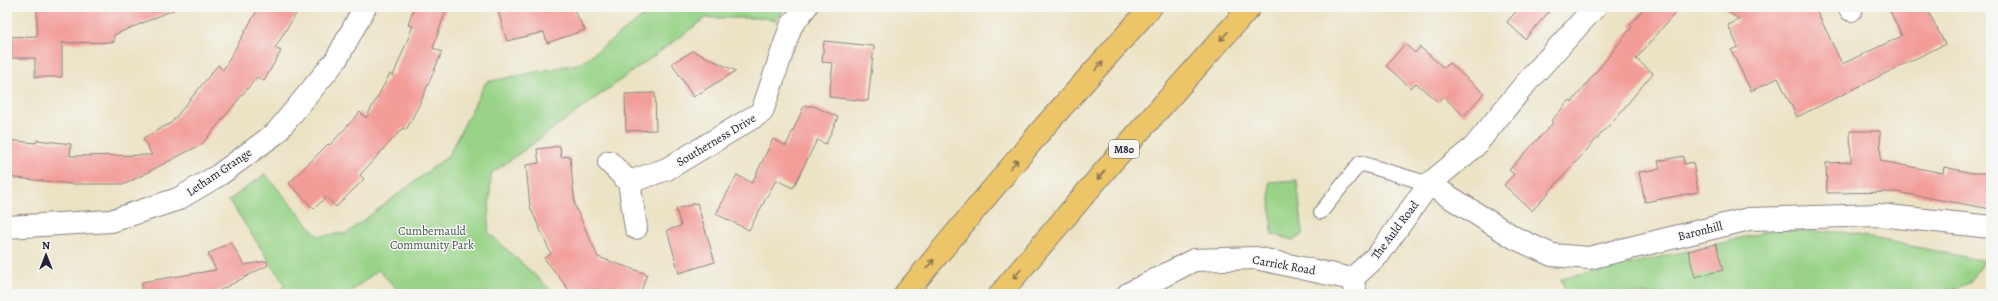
<svg xmlns="http://www.w3.org/2000/svg" width="1998" height="301" font-family="Alegreya,serif">
  <rect width="100%" height="100%" fill="#f6f6f2"/>
  <filter id="ink" filterUnits="userSpaceOnUse"><feTurbulence type="fractalNoise" baseFrequency=".025" numOctaves="2"/><feDisplacementMap in="SourceGraphic" scale="8" xChannelSelector="R" yChannelSelector="G"/><feConvolveMatrix kernelMatrix="1 2 1 2 8 2 1 2 1" color-interpolation-filters="sRGB"/></filter>
  <filter id="wash" filterUnits="userSpaceOnUse"><feTurbulence type="fractalNoise" baseFrequency=".012" numOctaves="4" result="noise"/><feDisplacementMap in="SourceGraphic" scale="16" xChannelSelector="R" yChannelSelector="G"/><feGaussianBlur stdDeviation="0.9" result="paint"/><feColorMatrix in="noise" values="0 0 0 0 0 0 0 0 0 0 0 0 0 0 0 0 0 1.4 0 .05"/><feComposite in="paint" operator="in"/></filter>
  <g filter="url(#wash)">
    <rect width="100%" height="100%" fill="#ece3c5"/>
    <g fill="#98d387" stroke="#5d7a61">
      <polygon points="656,7 785,7 776,21 764,18 706,18 491,174 488,232 555,294 402,294 378,270 348,294 274,294 285,285 229,200 265,174 318,236 347,233 448,156 486,82 581,63"/>
      <polygon points="1297,180 1303,235 1292,240 1272,234 1269,182"/>
      <polygon points="1774,230 1843,232 1985,261 1969,283 1943,294 1566,294 1561,279 1688,251"/>
    </g>
    <g id="blocks">
      <g fill="#f39d99">
        <polygon points="37,7 180,7 114,35 114,42 62,43 62,77 35,77 35,58 11,58 11,37 37,36"/>
        <polygon points="259,7 300,7 275,48 281,51 264,81 257,77 202,144 125,184 72,184 7,177 7,140 36,143 37,140 71,144 70,156 152,155 143,138 171,123 218,65 223,70"/>
        <polygon points="414,7 447,7 433,48 442,52 422,99 406,130 403,128 360,175 364,179 336,207 326,197 314,209 289,183 328,144 330,145 360,112 366,118 390,74 393,76 413,26 408,25"/>
        <polygon points="497,7 572,7 585,30 547,43 544,32 507,41"/>
        <polygon points="1520,7 1553,7 1525,39 1507,22"/>
        <polygon points="1645,7 1680,7 1636,59 1653,73 1620,113 1532,211 1504,185 1514,174 1509,170 1553,123 1551,121 1570,100 1572,102 1632,27 1630,25"/>
        <polygon points="1723,7 1815,7 1842,64 1902,36 1888,7 1926,7 1945,44 1797,117 1778,78 1751,91 1731,50 1738,47 1728,25 1739,20"/>
        <polygon points="824,41 874,46 868,101 829,97 833,63 822,62"/>
        <polygon points="1405,44 1415,53 1420,47 1444,68 1449,63 1484,93 1464,116 1443,96 1438,102 1416,83 1411,88 1386,66"/>
        <polygon points="693,51 736,71 693,97 672,63"/>
        <polygon points="655,93 656,130 626,131 625,94"/>
        <polygon points="804,106 813,106 838,117 826,144 817,140 793,188 776,180 749,230 716,214 737,175 752,183 773,139 786,146"/>
        <polygon points="1850,131 1880,131 1881,161 1943,173 1944,167 1972,173 1991,173 1991,209 1897,192 1827,193 1826,163 1851,162"/>
        <polygon points="560,146 561,157 570,156 575,206 598,257 647,274 640,294 572,294 544,258 551,254 530,207 526,165 539,163 537,149"/>
        <polygon points="1683,156 1684,164 1693,162 1698,192 1645,202 1639,172 1660,169 1658,161"/>
        <polygon points="697,203 715,262 679,273 667,230 681,226 676,209"/>
        <polygon points="231,242 244,265 267,261 268,265 213,294 142,294 142,282 216,270 208,254"/>
        <polygon points="1716,244 1723,270 1695,277 1688,251"/>
      </g>
    </g>
  </g>
  <g filter="url(#ink)">
    <use href="#blocks" fill-opacity="0" stroke="#878280" stroke-width="1"/>
    <g fill="none" stroke-linecap="round" stroke-linejoin="round">
      <defs>
        <polyline id="service" points="1321,212 1360,163 1429,184"/>
        <g id="minor">
          <polyline points="1849,7 1851,10"/>
          <polyline points="609,162 629,182 636,228"/>
          <polyline points="629,182 667,169 762,112 791,26 806,7"/>
          <polyline points="1429,184 1515,238 1552,255 1589,258 1749,219 1879,215 1991,227"/>
          <polyline points="7,227 111,221 178,199 219,175 276,133 336,60 365,7"/>
          <polyline points="1128,294 1194,260 1256,258 1352,279"/>
          <polyline points="1356,294 1352,279 1379,254 1429,184 1474,147 1526,83 1595,7"/>
        </g>
        <g id="motorway">
          <polyline points="905,294 1045,126 1151,7"/>
          <polyline points="1000,294 1113,161 1250,7"/>
        </g>
      </defs>
      <use href="#service" stroke="#878280" stroke-width="16"/>
      <use href="#minor" stroke="#878280" stroke-width="24"/>
      <use href="#motorway" stroke="#878280" stroke-width="24"/>
      <use href="#service" stroke="#fff" stroke-width="14"/>
      <use href="#minor" stroke="#fff" stroke-width="22"/>
      <use href="#motorway" stroke="#ecc569" stroke-width="22"/>
    </g>
    <defs><path id="oneway-shaft" d="M-6 0H5M1.5-3L5.5 0L1.5 3" fill="none" stroke-width="1.6" stroke-linecap="round" stroke-linejoin="round"/></defs>
    <g stroke="#877452">
      <use href="#oneway-shaft" transform="translate(1224 36) rotate(132)"/>
      <use href="#oneway-shaft" transform="translate(1099 66) rotate(-48)"/>
      <use href="#oneway-shaft" transform="translate(1014 164) rotate(-50)"/>
      <use href="#oneway-shaft" transform="translate(1101 175) rotate(130)"/>
      <use href="#oneway-shaft" transform="translate(930 264) rotate(-50)"/>
      <use href="#oneway-shaft" transform="translate(1017 274) rotate(130)"/>
    </g>
  </g>
  <g text-anchor="middle" stroke-width="3" stroke-linejoin="round" paint-order="stroke">
    <rect fill="#f6f6f2" stroke="#626272" stroke-width="1" x="1109" y="140" width="30" height="18" rx="3"/>
    <g font-size="11" font-weight="bold" fill="#22223b">
      <text x="1124" y="153">M80</text>
    </g>
    <g font-size="12" fill="#22223b" stroke="#f6f6f2">
      <text transform="translate(716 140) rotate(-31)" y="4">Southerness Drive</text>
      <text transform="translate(219 172) rotate(-34)" y="4">Letham Grange</text>
      <text transform="translate(1395 230) rotate(-53)" y="4">The Auld Road</text>
      <text transform="translate(1700 231) rotate(-14)" y="4">Baronhill</text>
      <text transform="translate(1284 265) rotate(10)" y="4">Carrick Road</text>
    </g>
    <g font-size="12" fill="#455752" stroke="#f6f6f2">
      <text x="432" y="235">Cumbernauld<tspan x="432" dy="14">Community Park</tspan></text>
    </g>
  </g>
  <rect width="1998" height="301" fill="none" stroke="#f6f6f2" stroke-width="24"/>
  <g transform="translate(46 255)" stroke="#f6f6f2" stroke-width="3" paint-order="stroke">
  <path d="M0-3L7 15L0 10L-7 15Z" fill="#22223b"/>
  <text y="-6" font-size="11" font-weight="bold" text-anchor="middle" fill="#22223b">N</text>
  </g>
</svg>
